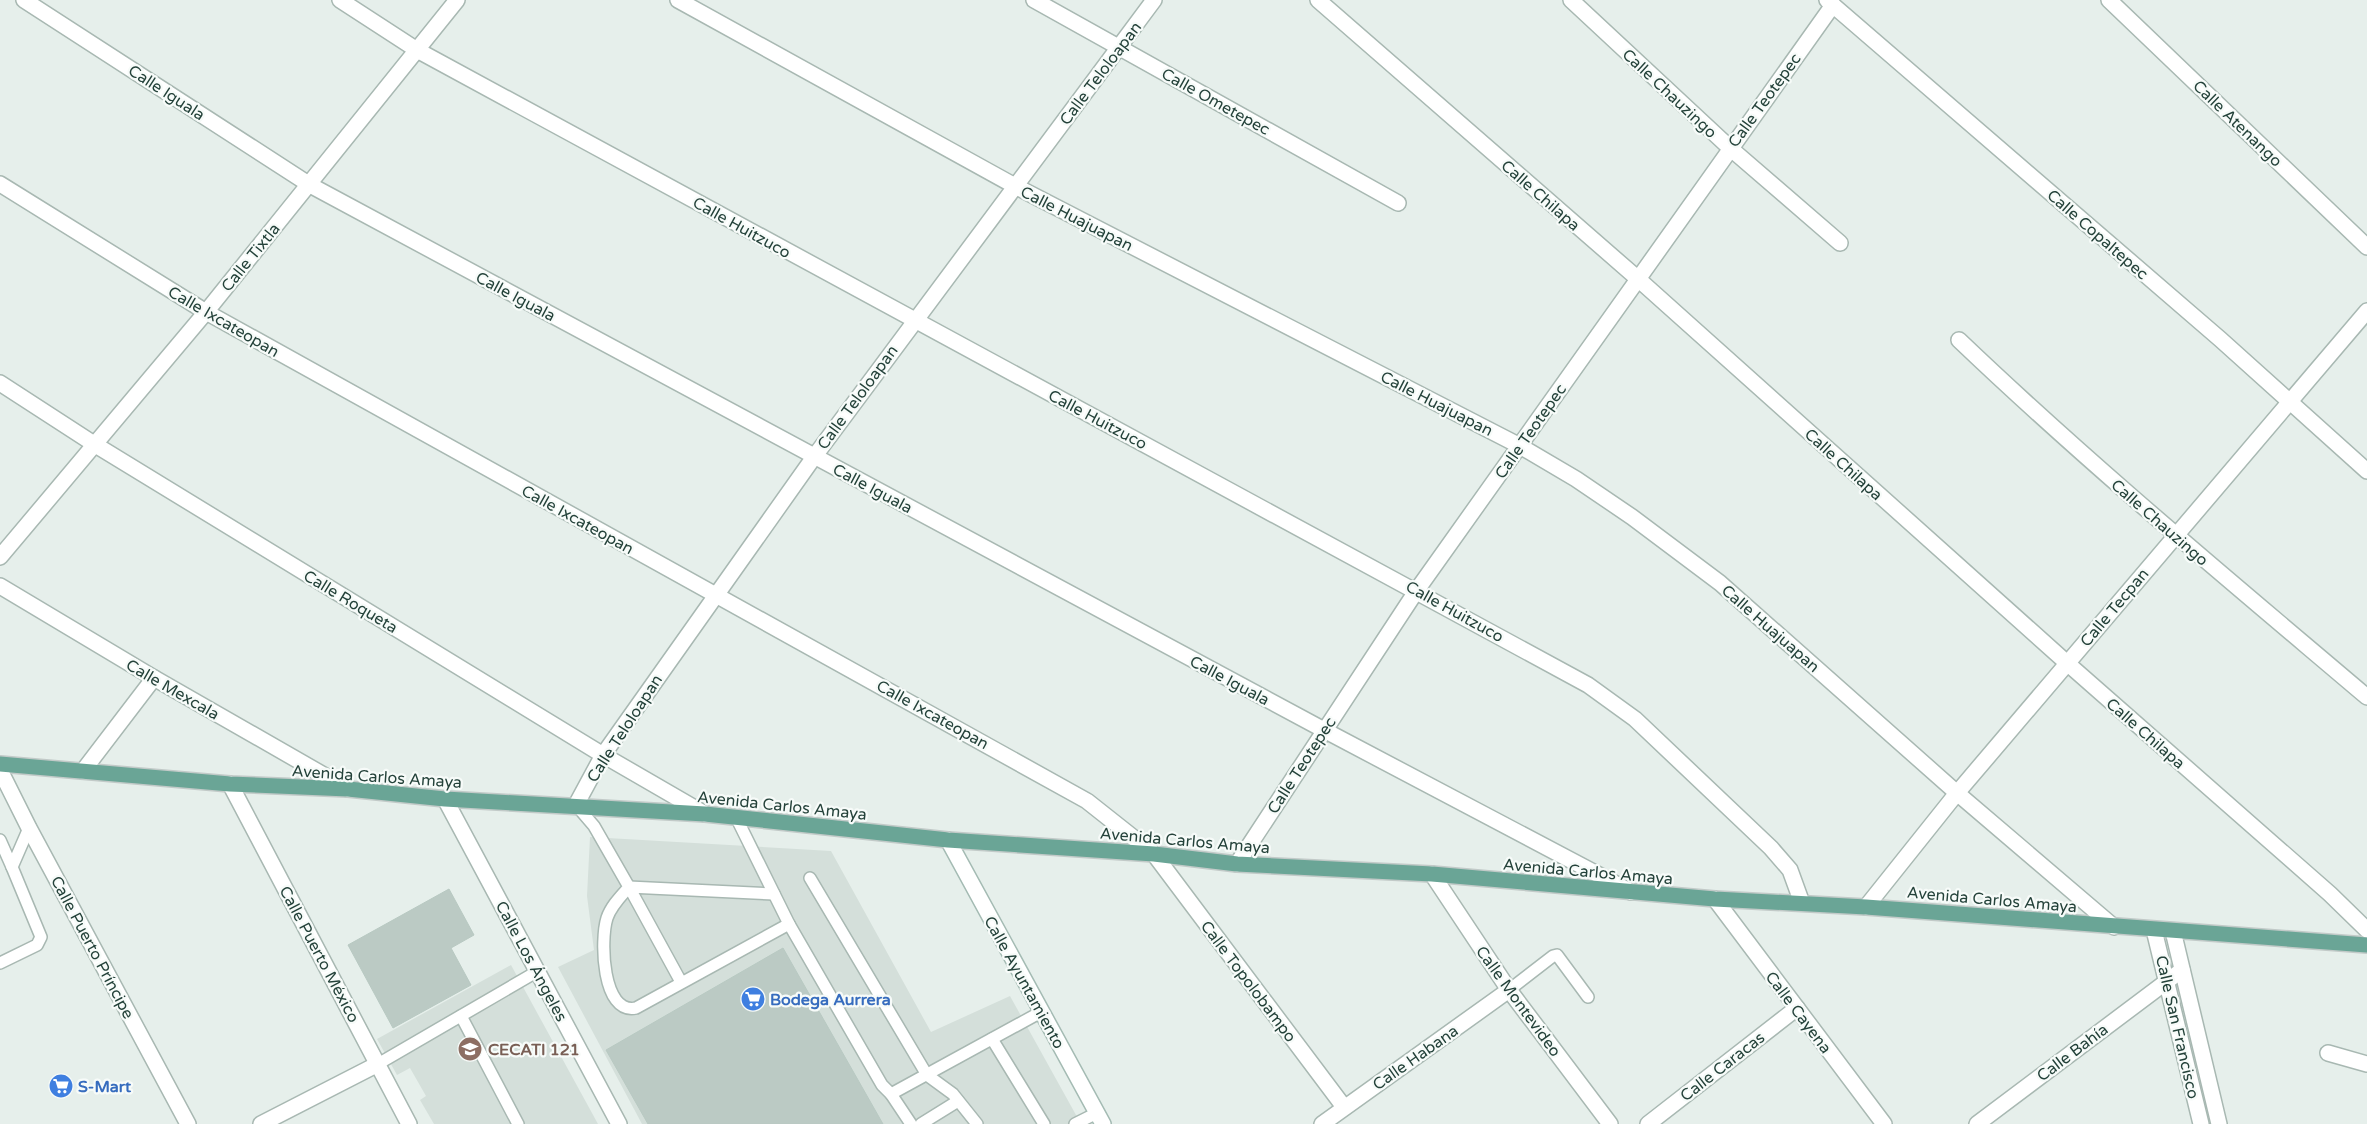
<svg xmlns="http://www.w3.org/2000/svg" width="2367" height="1124" font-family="'Varela Round',sans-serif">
  <rect width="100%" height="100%" fill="#e6efeb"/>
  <g fill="#d4dfda">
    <polygon points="590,837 831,851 931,1032 1010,996 1081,1124 642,1124 558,967 594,950 587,896"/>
    <polygon points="511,965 598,1124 434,1124 420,1100 426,1096 410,1068 397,1075 377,1039"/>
  </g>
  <g fill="#bbcac4" stroke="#b8c9c2">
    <polygon points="449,889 474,935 451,948 471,985 393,1028 348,945"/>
    <polygon points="783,948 883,1124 648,1124 606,1050"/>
  </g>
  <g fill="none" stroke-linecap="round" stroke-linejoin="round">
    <defs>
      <g id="service">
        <path d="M576,805l18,21 35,61c-8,9 -18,19 -22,31 -7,22 -5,97 29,90l153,-84"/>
        <polyline points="736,817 789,924 882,1085 891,1094 1041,1012"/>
        <polyline points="0,840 12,867"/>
        <polyline points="810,878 927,1075 953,1094 977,1124"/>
        <polyline points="0,963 37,945 41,937 12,867 29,828"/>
        <polyline points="681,982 629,887 774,894"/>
        <polyline points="1509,990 1553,956 1557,955 1588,997"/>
        <polyline points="461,1016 518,1124"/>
        <polyline points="992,1039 1044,1124"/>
        <polyline points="378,1064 538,971"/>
        <polyline points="891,1094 911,1124"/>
        <polyline points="921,1124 958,1101"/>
        <polyline points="1075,1124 1097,1113"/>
      </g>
      <g id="minor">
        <polyline points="24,0 310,185 1324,730 1631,892"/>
        <polyline points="340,0 417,50 1588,685 1635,719 1771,848 1790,870 1802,903"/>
        <polyline points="678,0 1015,186 1520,446 1576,479 1632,517 1720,583 1957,793 2114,927"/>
        <polyline points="1034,0 1398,203"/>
        <polyline points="1318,0 1637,278 2067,663 2330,894 2367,930"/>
        <polyline points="1571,0 1730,148 1840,243"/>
        <polyline points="1827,0 2220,339 2367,471"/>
        <polyline points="2109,0 2367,247"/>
        <polyline points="0,184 206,312 1087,801 1154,854 1344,1107"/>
        <path d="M1959,340c131,125 270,240 408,357"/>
        <polyline points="0,383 94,444 603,755 705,814"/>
        <polyline points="0,557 206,312 457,0"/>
        <polyline points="0,586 154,678 348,789"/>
        <polyline points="0,770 29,828 188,1124"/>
        <polyline points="83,771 154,678"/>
        <polyline points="230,784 409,1124"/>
        <polyline points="445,799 619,1124"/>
        <polyline points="1237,864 1417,590 1833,5"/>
        <polyline points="1432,874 1509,990 1610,1124"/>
        <polyline points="1715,899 1884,1124"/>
        <polyline points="1866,907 1957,793 2367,311"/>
        <polyline points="2328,1053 2367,1064"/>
        <polyline points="261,1124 378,1064"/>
        <polyline points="1322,1124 1509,990"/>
        <polyline points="1648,1124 1797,1008"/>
        <polyline points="1977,1124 2182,970"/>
      </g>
      <g id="tertiary">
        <polyline points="576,805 603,755 814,457 1154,0"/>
        <polyline points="2154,930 2201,1124"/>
        <polyline points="2173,931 2219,1124"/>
      </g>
      <polyline id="secondary" points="948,840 1103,1124"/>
      <polyline id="primary" points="0,764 230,784 348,789 445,799 705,814 948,840 1154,854 1237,864 1432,874 1715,899 1866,907 2367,945"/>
    </defs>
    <use href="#service" stroke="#a8b8b2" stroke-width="14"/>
    <use href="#minor" stroke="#a8b8b2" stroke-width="18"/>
    <use href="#tertiary" stroke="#a8b8b2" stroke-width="18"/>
    <use href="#secondary" stroke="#a4bbb3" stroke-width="18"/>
    <use href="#primary" stroke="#c2cac8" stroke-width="18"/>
    <use href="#service" stroke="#fff" stroke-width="11"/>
    <use href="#minor" stroke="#fff" stroke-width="15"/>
    <use href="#tertiary" stroke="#fff" stroke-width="15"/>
    <use href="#secondary" stroke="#fff" stroke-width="15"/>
    <use href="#primary" stroke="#6aa596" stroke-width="15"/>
  </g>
  <defs>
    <symbol id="supermarket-disc" viewBox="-11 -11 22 22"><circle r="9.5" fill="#3f7fe0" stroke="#f7fbf9"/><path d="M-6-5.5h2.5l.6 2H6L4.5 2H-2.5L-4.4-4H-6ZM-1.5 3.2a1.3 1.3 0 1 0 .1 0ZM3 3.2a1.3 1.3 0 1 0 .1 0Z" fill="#fff"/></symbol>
    <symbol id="school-disc" viewBox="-11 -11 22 22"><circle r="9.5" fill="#8d6e63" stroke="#f7fbf9"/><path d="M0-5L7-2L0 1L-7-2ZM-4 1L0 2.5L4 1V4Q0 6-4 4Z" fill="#fff"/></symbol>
  </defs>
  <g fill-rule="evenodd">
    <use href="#supermarket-disc" x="739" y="985" width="28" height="28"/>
    <use href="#school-disc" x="456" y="1035" width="28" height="28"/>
    <use href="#supermarket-disc" x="47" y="1072" width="28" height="28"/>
  </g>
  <g text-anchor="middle" stroke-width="4.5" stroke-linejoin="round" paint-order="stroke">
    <g font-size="16" fill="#24423a" stroke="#f7fbf9">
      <text transform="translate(1100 73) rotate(-53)" y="6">Calle Teloloapan</text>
      <text transform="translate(167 92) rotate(33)" y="6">Calle Iguala</text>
      <text transform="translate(1670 93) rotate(43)" y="6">Calle Chauzingo</text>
      <text transform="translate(1764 100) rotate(-54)" y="6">Calle Teotepec</text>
      <text transform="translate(1216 101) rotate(29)" y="6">Calle Ometepec</text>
      <text transform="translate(2238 123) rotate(44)" y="6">Calle Atenango</text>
      <text transform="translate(1541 195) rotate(41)" y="6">Calle Chilapa</text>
      <text transform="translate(1077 218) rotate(27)" y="6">Calle Huajuapan</text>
      <text transform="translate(742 227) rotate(29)" y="6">Calle Huitzuco</text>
      <text transform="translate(2098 234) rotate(41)" y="6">Calle Copaltepec</text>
      <text transform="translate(250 257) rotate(-51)" y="6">Calle Tixtla</text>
      <text transform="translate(516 296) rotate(28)" y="6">Calle Iguala</text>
      <text transform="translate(224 321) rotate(30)" y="6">Calle Ixcateopan</text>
      <text transform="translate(857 397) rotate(-54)" y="6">Calle Teloloapan</text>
      <text transform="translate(1437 403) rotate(27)" y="6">Calle Huajuapan</text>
      <text transform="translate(1098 419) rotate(28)" y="6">Calle Huitzuco</text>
      <text transform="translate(1530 431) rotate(-55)" y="6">Calle Teotepec</text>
      <text transform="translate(1844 464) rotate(42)" y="6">Calle Chilapa</text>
      <text transform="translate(873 488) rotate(28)" y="6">Calle Iguala</text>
      <text transform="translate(578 519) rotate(29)" y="6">Calle Ixcateopan</text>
      <text transform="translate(2160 522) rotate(41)" y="6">Calle Chauzingo</text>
      <text transform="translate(351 601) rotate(31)" y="6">Calle Roqueta</text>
      <text transform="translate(2114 607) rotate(-50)" y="6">Calle Tecpan</text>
      <text transform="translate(1455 611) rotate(29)" y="6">Calle Huitzuco</text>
      <text transform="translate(1771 628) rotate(41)" y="6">Calle Huajuapan</text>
      <text transform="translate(1230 680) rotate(28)" y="6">Calle Iguala</text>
      <text transform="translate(173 689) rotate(30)" y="6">Calle Mexcala</text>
      <text transform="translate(933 714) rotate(29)" y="6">Calle Ixcateopan</text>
      <text transform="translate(624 728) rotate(-57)" y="6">Calle Teloloapan</text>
      <text transform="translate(2146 733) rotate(41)" y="6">Calle Chilapa</text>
      <text transform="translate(1301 765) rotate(-57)" y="6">Calle Teotepec</text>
      <text transform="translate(377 776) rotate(4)" y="6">Avenida Carlos Amaya</text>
      <text transform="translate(782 805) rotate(6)" y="6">Avenida Carlos Amaya</text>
      <text transform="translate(1185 840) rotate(5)" y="6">Avenida Carlos Amaya</text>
      <text transform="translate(1588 871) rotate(5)" y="6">Avenida Carlos Amaya</text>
      <text transform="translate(1992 899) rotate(5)" y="6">Avenida Carlos Amaya</text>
      <text transform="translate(93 947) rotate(62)" y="6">Calle Puerto Príncipe</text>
      <text transform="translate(320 954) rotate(62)" y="6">Calle Puerto México</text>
      <text transform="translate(532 961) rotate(62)" y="6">Calle Los Ángeles</text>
      <text transform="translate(1249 981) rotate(53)" y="6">Calle Topolobampo</text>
      <text transform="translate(1025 982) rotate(61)" y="6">Calle Ayuntamiento</text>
      <text transform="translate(1519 1001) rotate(54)" y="6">Calle Montevideo</text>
      <text transform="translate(1799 1012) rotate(53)" y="6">Calle Cayena</text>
      <text transform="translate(2178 1027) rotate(77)" y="6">Calle San Francisco</text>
      <text transform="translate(2072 1052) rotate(-37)" y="6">Calle Bahía</text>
      <text transform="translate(1415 1057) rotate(-35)" y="6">Calle Habana</text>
      <text transform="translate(1722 1066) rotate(-38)" y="6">Calle Caracas</text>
    </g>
    <g font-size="16" font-weight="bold" fill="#366cbe" stroke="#f7fbf9" text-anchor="start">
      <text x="770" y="1005">Bodega Aurrera</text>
      <text x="78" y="1092">S-Mart</text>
    </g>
    <g font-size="16" font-weight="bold" fill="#785e54" stroke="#f7fbf9" text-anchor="start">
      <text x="488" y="1055">CECATI 121</text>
    </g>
  </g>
</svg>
